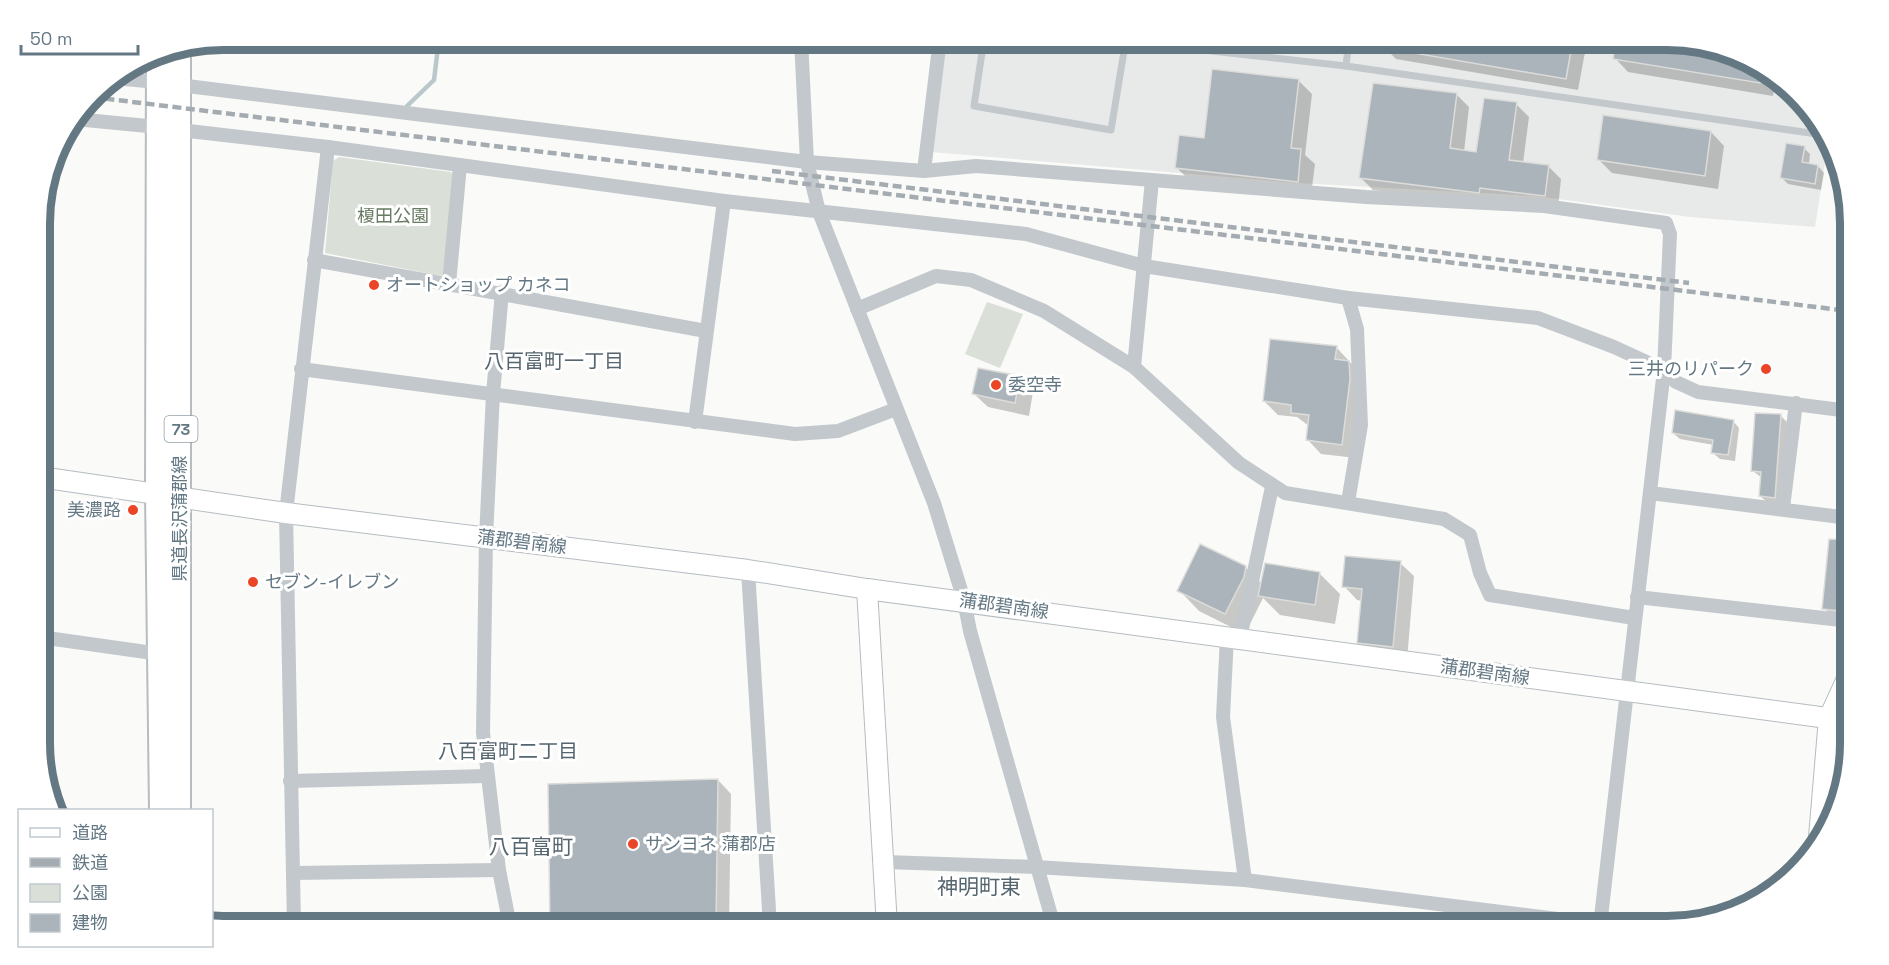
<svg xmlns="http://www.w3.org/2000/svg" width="1889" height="965" font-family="'Space Grotesk','Noto Sans JP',sans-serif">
  <rect width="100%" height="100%" fill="#fafaf8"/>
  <polygon fill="#e8eae9" points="945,39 1666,39 1747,58 1819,120 1828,143 1815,227 1690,217 1536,196 1298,183 931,152"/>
  <g fill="#dae0d7">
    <polygon points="339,157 451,172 455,179 446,273 441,276 325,253 333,161"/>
    <polygon points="987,302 1023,314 1000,368 965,354"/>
  </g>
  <g fill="#0003">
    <polygon points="1302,39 1327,39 1326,43"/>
    <polygon points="1385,39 1578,39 1586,47 1578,90 1396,59 1384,47"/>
    <polygon points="1618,39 1666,39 1747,58 1775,82 1773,96 1628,72 1615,58"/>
    <polygon points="1298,80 1312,94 1305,155 1315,164 1311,195 1190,181 1176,167"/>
    <polygon points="1456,94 1469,107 1464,152 1478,153 1516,104 1529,117 1523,163 1548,166 1561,179 1558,208 1492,205 1373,190 1360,177"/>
    <polygon points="1711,132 1724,146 1718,189 1612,173 1598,159"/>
    <polygon points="1804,148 1810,154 1809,164 1818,166 1824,173 1821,190 1788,184 1782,178"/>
    <polygon points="1336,347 1363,376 1356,458 1321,454 1308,440 1309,426 1297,417 1278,415 1264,401"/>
    <polygon points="1019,378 1033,392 1029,416 988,407 974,394"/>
    <polygon points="1781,416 1787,422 1781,503 1767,502 1760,496 1762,478 1753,471"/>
    <polygon points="1733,421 1739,428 1735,461 1720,459 1713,453 1714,445 1680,439 1673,433"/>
    <polygon points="1842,423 1849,424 1849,465 1838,455"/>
    <polygon points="1831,541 1849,542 1850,621 1834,619 1824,608"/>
    <polygon points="1400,563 1414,576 1407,660 1372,656 1359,642 1362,601 1357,600 1344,586"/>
    <polygon points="1245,567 1262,584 1320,574 1340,594 1335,624 1280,615 1263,598 1245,634 1199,611 1179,590"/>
    <polygon points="718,780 731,794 729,926 552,926"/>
  </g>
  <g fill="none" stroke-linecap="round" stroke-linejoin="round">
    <polyline stroke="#bac8cb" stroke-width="4.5" points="407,106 434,80 439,39"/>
  </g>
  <g fill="#aab4ba" stroke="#dcdcda" stroke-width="1.5">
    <polygon points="1374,39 1573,39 1566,79 1373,46"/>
    <polygon points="1616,39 1666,39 1747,58 1762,71 1760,83 1613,59"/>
    <polygon points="1212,69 1299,79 1291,148 1301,149 1298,182 1175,168 1179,135 1204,138"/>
    <polygon points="1373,83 1457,93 1450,148 1476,152 1484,98 1517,102 1509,160 1549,165 1545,196 1480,188 1479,193 1359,178"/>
    <polygon points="1603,115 1711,131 1705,176 1597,160"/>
    <polygon points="1786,143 1805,146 1802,162 1818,165 1815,184 1780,178"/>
    <polygon points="1270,339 1337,346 1335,359 1349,361 1350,379 1342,445 1306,440 1309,415 1291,413 1291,405 1263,401"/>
    <polygon points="978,368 1020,376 1015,403 972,394"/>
    <polygon points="1675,410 1734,420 1728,455 1711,453 1713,440 1672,433"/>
    <polygon points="1755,413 1781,414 1775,498 1759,496 1761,472 1751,471"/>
    <polygon points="1841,420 1849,421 1849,457 1837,456"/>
    <polygon points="1829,539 1849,540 1850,612 1822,609"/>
    <polygon points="1200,544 1246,566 1244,577 1225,614 1177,591"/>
    <polygon points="1345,556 1401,561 1393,647 1357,643 1362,589 1342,587"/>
    <polygon points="1265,563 1320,572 1315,605 1258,596"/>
    <polygon points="718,779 716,926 550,926 548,784"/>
  </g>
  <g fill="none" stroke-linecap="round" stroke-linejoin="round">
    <defs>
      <g id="secondary">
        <polyline points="40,477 286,513 748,570 867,589 1850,721"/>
        <polyline points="867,589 887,926"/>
        <polyline points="1819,837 1829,718 1850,672"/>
      </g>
      <g id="primary">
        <polyline points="179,48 179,810"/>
        <polyline points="158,52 157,493 161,810"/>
      </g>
    </defs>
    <use href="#secondary" stroke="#b5bcc1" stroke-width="22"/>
    <use href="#primary" stroke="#b6bcc0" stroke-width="26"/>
    <g stroke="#c3c8cc" stroke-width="7">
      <polyline points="984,39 974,106 1111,130 1126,39"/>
      <polyline points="1104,39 1346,66 1824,135"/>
      <polyline points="1346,66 1349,39"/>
    </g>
    <g stroke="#c3c8cc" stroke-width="14">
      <polyline points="801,39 807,162 819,212 934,503 964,600 970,631 1054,926"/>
      <polyline points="113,78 158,82"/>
      <polyline points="179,85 807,162 924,171 976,166 1366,197 1544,206 1666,223 1670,234 1664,370 1600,926"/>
      <polyline points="75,119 158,127"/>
      <polyline points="180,130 328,147 724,201 1026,234 1144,266 1348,298 1538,318 1614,347 1664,370 1676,382 1698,392 1849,411"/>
      <polyline points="924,171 940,39"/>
      <polyline points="314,260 706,331"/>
      <polyline points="449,284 460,165"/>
      <polyline points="502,292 493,394 486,537 483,733 499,870 510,926"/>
      <polyline points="1348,298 1357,329 1361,425 1348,502"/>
      <polyline points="857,309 936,276 971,280 1044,311 1134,367 1239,463 1285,493 1444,519 1470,535 1480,573 1490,595 1634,618"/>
      <polyline points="1134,367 1152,180"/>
      <polyline points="301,369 795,434 838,431 896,409"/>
      <polyline points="695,422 724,201"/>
      <polyline points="1650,493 1849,518"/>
      <polyline points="1783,508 1796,403"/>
      <polyline points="748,570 770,926"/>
      <polyline points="1637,597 1850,621"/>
      <polyline points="1227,636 1223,717 1245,880"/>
      <polyline points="40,637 160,654"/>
      <polyline points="1240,638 1272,487"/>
      <polyline points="41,767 44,637"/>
      <polyline points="290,781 487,776"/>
      <polyline points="885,862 1036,867 1245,880 1614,926"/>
      <polyline points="293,873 499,870"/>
      <polyline points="294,926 286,513 328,147"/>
    </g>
    <use href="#secondary" stroke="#fff" stroke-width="20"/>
    <use href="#primary" stroke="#fff" stroke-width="22"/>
    <g stroke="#a4acb2" stroke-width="4.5" stroke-dasharray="9 4.5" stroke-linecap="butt">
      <polyline points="92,97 1849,311"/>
      <polyline points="772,171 1689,283"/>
    </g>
  </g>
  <g fill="#eb4527" stroke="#fff" stroke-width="2">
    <circle cx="374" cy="285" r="6"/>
    <circle cx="1766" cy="369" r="6"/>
    <circle cx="996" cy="385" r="6"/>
    <circle cx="133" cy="510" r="6"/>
    <circle cx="253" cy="582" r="6"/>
    <circle cx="633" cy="844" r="6"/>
  </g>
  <g text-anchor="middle" stroke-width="6" stroke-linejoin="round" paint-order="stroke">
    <rect fill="#fff" stroke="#92a0a9" stroke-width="1.5" x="164.5" y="416" width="33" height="26" rx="4.5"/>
    <g font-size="16" font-weight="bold" fill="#647884">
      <text x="181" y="435">73</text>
    </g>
    <g font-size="18" fill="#697b63" stroke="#fff">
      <text x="393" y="222">榎田公園</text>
    </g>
    <g font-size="18" fill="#647884" stroke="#fff" text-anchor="start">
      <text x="386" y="291">オートショップ カネコ</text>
      <text x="1754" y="375" text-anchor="end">三井のリパーク</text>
      <text x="1008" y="391">委空寺</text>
      <text x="121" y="516" text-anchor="end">美濃路</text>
      <text x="265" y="588">セブン-イレブン</text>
      <text x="645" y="850">サンヨネ 蒲郡店</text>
    </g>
    <g font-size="18" fill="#647884" stroke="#fff">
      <text transform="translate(180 519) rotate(-90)" y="6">県道長沢蒲郡線</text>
      <text transform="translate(522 542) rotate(7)" y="6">蒲郡碧南線</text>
      <text transform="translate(1004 606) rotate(8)" y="6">蒲郡碧南線</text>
      <text transform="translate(1485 672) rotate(8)" y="6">蒲郡碧南線</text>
    </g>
    <g font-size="20" fill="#56666f" stroke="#fff">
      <text x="554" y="368">八百富町一丁目</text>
      <text x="508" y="758">八百富町二丁目</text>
    </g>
    <g font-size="21" fill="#56666f" stroke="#fff">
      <text x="531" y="854">八百富町</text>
      <text x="979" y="894">神明町東</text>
    </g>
  </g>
  <path d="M0 0H1889V965H0ZM223 50H1667A173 173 0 0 1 1840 223V743A173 173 0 0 1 1667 916H223A173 173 0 0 1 50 743V223A173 173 0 0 1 223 50Z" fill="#fff" fill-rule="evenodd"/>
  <path fill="none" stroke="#647884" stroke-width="8" d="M223 50H1667A173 173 0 0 1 1840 223V743A173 173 0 0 1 1667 916H223A173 173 0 0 1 50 743V223A173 173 0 0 1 223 50Z"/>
  <rect x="18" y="809" width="195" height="138" fill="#ffffff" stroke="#c1c9ce" stroke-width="1.5"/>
  <rect x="30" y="828" width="30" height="9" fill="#ffffff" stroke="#c1c9ce" stroke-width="1.5"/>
  <text x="72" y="839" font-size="18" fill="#647884">道路</text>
  <rect x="30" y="858" width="30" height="9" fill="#a4acb2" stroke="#c1c9ce" stroke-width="1.5"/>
  <text x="72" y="869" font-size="18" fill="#647884">鉄道</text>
  <rect x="30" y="884" width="30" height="18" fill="#dae0d7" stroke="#c1c9ce" stroke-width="1.5"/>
  <text x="72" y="899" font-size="18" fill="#647884">公園</text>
  <rect x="30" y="914" width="30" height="18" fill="#aab4ba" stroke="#c1c9ce" stroke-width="1.5"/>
  <text x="72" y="929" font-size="18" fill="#647884">建物</text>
  <path d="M21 45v9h117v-9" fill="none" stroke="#647884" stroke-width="3"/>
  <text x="30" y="45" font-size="18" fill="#647884" stroke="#ffffff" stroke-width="4.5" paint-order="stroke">50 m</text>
</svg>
